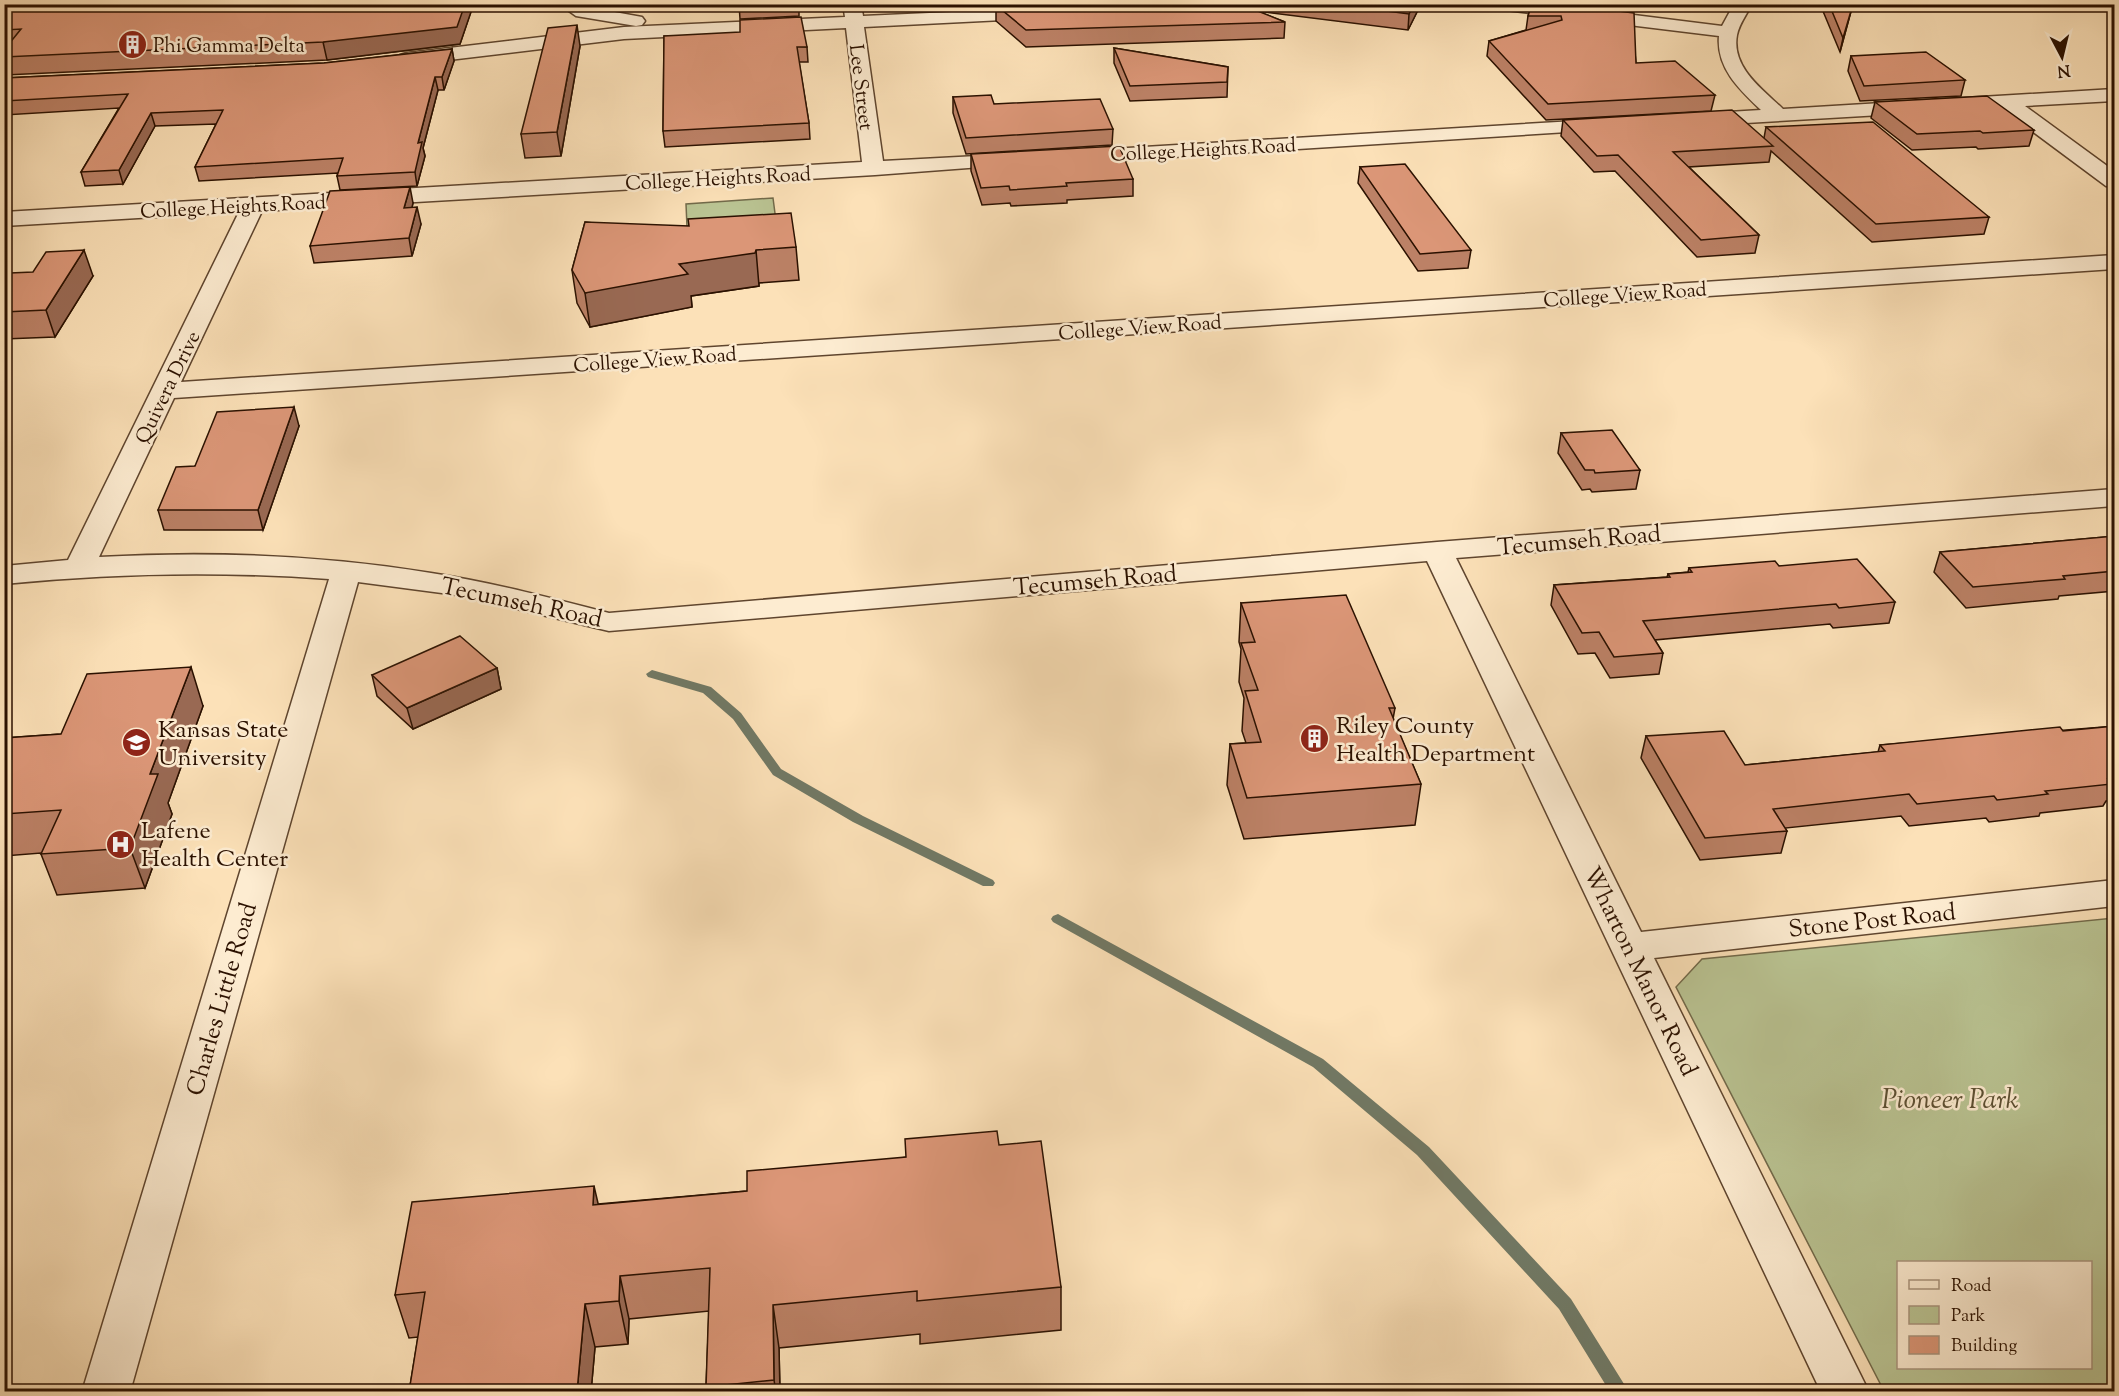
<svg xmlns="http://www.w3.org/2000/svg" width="2119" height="1396" font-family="'Sorts Mill Goudy',serif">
  <rect width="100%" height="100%" fill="#fce1b8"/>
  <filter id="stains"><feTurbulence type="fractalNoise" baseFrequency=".00333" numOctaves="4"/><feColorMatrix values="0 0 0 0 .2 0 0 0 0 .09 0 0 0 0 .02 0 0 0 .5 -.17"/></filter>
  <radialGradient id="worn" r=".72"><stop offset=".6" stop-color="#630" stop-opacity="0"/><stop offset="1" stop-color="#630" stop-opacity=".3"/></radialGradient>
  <g fill="#bac493" stroke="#726a4a" stroke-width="1.5" fill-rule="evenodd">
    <polygon points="773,198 776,221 687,227 686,204"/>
    <path d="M2114,918v473h-230l-208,-404 26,-28zM1898,1262h192v106h-192z"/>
  </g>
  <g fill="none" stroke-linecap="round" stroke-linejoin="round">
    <g fill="#717965" fill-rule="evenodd">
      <polygon points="652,670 711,687 741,713 781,769 863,816 993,880 995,883 993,886 983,886 853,822 773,775 733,719 703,693 648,677 646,674"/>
      <polygon points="1058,914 1323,1059 1429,1147 1571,1299 1629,1392 1610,1392 1559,1309 1417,1155 1313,1067 1053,922 1051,919 1053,916"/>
    </g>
    <defs>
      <g id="minor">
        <polygon points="559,4 582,4 587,7 642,17 645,21 642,25 636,26 576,16"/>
        <path d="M843,4h18l2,12 178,-8 6,1 3,4 -3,4 -6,1 -177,9 19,134 132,-7 7,2 4,4 -4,4 -147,11 -613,36 -81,171 1933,-127v14l-1940,129 -75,159c110,-6 223,-2 332,16 60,9 119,25 178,40l828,-71 677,-53v17l-658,52 185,374 473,-52v26l-460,52 215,434h-48l-394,-831 -818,70 -152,-36 -99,-13 -228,810h-48l247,-813c-109,-8 -216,-6 -325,5v-18l64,-6 171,-348 -235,14v-14l858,-50 -16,-134 -222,11 -217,26 -7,-2 -2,-4 2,-4 7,-2 217,-26 221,-10z"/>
        <path d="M1489,4h57l176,22 12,-22h18c-5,10 -13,20 -15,31 -6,32 25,54 46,74l331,-20v12l-89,5 89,65v16l-8,-1 -105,-78 -306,18 -7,-2 -3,-4 3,-4 7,-2 66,-4c-21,-20 -45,-42 -42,-74l-221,-27z"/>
        <polygon points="2101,4 2114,4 2114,12 2108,11"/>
        <polygon points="1608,119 1615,121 1618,125 1615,129 1078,163 1071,161 1067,157 1071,153 1078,151"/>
      </g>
    </defs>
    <use href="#minor" stroke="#5f452e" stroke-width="3"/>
    <use href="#minor" fill="#fdecd1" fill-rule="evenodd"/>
  </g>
  <g fill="#bc8166" stroke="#2b1100" stroke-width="1.5">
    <polygon points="5,4 473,4 473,6 460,44 327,60 5,75 4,50 6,48 4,48"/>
    <polygon points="739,4 799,4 799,16 740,19"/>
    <polygon points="977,4 1421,4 1408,30 1257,11 1285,22 1284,38 1026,47 996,21 996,6 979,6"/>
    <polygon points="1532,4 1632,4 1631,12 1636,63 1715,95 1711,111 1546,120 1487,56 1489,41 1526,30 1528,16"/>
    <polygon points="1665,4 1697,4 1696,7"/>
    <polygon points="1820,4 1853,4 1840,52"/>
    <polygon points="664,36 807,47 808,62 799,62 809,123 810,139 665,147 663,131"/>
    <polygon points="580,46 561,156 525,158 521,134"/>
    <polygon points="1114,48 1228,67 1227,97 1130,101 1114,63"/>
    <polygon points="452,49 454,61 444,90 438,90 423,148 425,156 417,186 340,190 337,176 338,173 199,181 195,167 216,124 155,126 123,184 85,186 81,172 119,108 4,115 4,78 324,63"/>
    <polygon points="1851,56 1965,80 1961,96 1860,101 1848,71"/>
    <polygon points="953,97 994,104 1113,129 1112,145 966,154 953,113"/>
    <polygon points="1875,102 2034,130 2029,146 1978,149 1976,147 1912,150 1871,118"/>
    <polygon points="1563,120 1764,138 1766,127 1989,217 1984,234 1872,242 1771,151 1769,162 1689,167 1759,235 1755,253 1697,257 1615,171 1594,172 1561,136"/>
    <polygon points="971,154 1133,179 1133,196 1067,200 1067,203 1011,206 1010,203 982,205 971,171"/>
    <polygon points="1360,167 1471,250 1468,268 1418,271 1358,183"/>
    <polygon points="413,203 412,207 421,224 412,256 314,263 310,246"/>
    <polygon points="585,222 796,247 799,280 759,283 759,286 691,296 692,307 590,327 577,303 572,270"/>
    <polygon points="93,276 55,337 4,339 4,280"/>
    <polygon points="299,426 263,530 164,530 158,510 195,466"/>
    <polygon points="1561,433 1640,470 1636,489 1592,492 1590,489 1582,490 1558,453"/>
    <polygon points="2115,536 2115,591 2059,596 2058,599 1966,608 1934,572 1940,552"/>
    <polygon points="1779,566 1895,602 1889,623 1833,628 1830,624 1655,640 1663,653 1659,674 1610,678 1595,653 1578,654 1551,605 1554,585 1667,577 1668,574 1688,572 1689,568"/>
    <polygon points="1241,603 1395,708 1393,719 1421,784 1415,825 1244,839 1227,785 1230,744 1246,743 1242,731 1244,698 1239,682 1241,649 1239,642"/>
    <polygon points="497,668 501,689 413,729 377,696 372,675"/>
    <polygon points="203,706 168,803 172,814 145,888 57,895 41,854 41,853 4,856 4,738 61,734"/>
    <polygon points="2115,726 2115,800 2106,801 2103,806 2040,813 2039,816 1989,822 1986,818 1909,826 1901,816 1785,828 1787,831 1781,853 1700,860 1641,758 1646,736 1745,765 1878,752 1880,745"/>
    <polygon points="999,1145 1061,1287 1061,1330 920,1344 920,1334 779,1348 780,1392 707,1392 706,1387 709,1311 629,1319 628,1344 595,1347 591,1392 409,1392 418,1337 409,1338 395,1295 598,1204 747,1191 906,1157"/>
  </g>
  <g fill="#996953" stroke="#2b1100" stroke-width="1.5">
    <polygon points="465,4 473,4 473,6 460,44 327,60 323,42"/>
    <polygon points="1414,4 1421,4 1408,30 1409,14"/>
    <polygon points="1853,4 1840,52 1843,38"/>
    <polygon points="577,25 580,46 561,156 557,132"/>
    <polygon points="452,49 454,61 444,90 442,77"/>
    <polygon points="435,77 438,90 423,148 425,156 417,186 415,172 418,143"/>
    <polygon points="151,113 155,126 123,184 119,170"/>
    <polygon points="410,187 413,203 408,225 404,208"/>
    <polygon points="417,207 421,224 412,256 409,238"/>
    <polygon points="84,250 93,276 55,337 46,310"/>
    <polygon points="756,250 759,286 691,296 692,307 590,327 585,293 679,264"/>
    <polygon points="294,407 299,426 263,530 258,510"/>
    <polygon points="191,667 203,706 168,803 172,814 145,888 130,848 150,774"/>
    <polygon points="497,668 501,689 413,729 407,708"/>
    <polygon points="594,1186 604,1229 593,1205"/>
    <polygon points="620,1276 629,1319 628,1344 619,1301"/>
    <polygon points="585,1304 595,1347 591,1392 577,1392"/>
    <polygon points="773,1305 779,1348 780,1392 776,1392 774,1380"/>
  </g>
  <g fill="#db9677" stroke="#2b1100" stroke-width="1.5">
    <polygon points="5,4 465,4 457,27 323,42 4,57 4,50 21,29 4,30"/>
    <polygon points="1009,4 1240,4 1285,22 1026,30 996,5"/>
    <polygon points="1334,4 1414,4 1409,14"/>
    <polygon points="1532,4 1564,4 1634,13 1636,63 1675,61 1715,95 1548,104 1489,41 1562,20 1561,16 1528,16"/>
    <polygon points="1829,4 1853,4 1843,38"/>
    <polygon points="801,17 807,47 797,47 809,123 663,131 664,36 740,32 740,20"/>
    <polygon points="577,25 557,132 521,134 548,28"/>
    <polygon points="1114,48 1228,67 1227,82 1130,86"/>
    <polygon points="452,49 442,77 435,77 418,143 422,142 415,172 337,176 343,158 195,167 223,110 151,113 119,170 81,172 128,94 4,101 4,78 324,63"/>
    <polygon points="1926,52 1965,80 1864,86 1851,56"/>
    <polygon points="991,95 994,104 1100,99 1113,129 966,138 953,97"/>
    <polygon points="1987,96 2034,130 1983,133 1980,131 1917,134 1875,102"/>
    <polygon points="1732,110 1773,146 1673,152 1759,235 1701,240 1618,155 1597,156 1563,120"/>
    <polygon points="1873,122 1989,217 1876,224 1766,127"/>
    <polygon points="1119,146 1133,179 1066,183 1067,186 1010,190 1009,186 981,188 971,154"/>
    <polygon points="1405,164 1471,250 1420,254 1360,167"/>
    <polygon points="410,187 404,208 417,207 409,238 310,246 330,191"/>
    <polygon points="791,213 796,247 756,250 755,253 679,264 688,274 585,293 572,270 585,222 689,226 688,219"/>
    <polygon points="84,250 46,310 4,312 4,280 10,273 33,272 46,252"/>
    <polygon points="294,407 258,510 158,510 176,467 195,466 217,412"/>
    <polygon points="1612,430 1640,470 1595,473 1594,470 1585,470 1561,433"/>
    <polygon points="2115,536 2115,571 2063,576 2065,579 1973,587 1940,552"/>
    <polygon points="1857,559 1895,602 1839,608 1836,604 1643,621 1663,653 1614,657 1599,632 1582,633 1554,585 1670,577 1668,574 1692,572 1689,568 1775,561 1779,566"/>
    <polygon points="1346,595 1395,708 1389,708 1421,784 1247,798 1230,744 1261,742 1245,691 1258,690 1241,643 1255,642 1241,603"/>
    <polygon points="460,636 497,668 407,708 372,675"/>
    <polygon points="191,667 150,774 158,774 130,848 41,854 61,810 4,814 4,738 61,734 87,674"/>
    <polygon points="2115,726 2115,779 2108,779 2112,784 2045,791 2048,794 1997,800 1994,796 1917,804 1909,794 1773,809 1787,831 1705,838 1646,736 1724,731 1745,765 1885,751 1880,745 2060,727 2063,731"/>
    <polygon points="997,1131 999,1145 1041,1141 1061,1287 917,1301 917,1291 773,1305 774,1380 706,1387 710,1268 620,1276 619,1301 585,1304 577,1392 409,1392 425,1292 395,1295 412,1202 594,1186 593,1205 747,1191 747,1171 906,1157 905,1139"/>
  </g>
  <defs>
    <symbol id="building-disc" viewBox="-11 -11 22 22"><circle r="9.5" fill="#8f2418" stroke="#fdecd1"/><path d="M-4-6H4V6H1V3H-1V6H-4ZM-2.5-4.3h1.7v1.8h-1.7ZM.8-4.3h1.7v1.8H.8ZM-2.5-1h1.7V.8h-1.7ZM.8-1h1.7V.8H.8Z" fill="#fff"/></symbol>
    <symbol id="university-disc" viewBox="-11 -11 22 22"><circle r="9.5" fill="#8f2418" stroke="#fdecd1"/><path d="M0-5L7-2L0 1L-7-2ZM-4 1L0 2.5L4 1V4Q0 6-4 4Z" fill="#fff"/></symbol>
    <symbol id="hospital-disc" viewBox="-11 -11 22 22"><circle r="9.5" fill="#8f2418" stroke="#fdecd1"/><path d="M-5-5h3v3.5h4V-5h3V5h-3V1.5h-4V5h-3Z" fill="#fff"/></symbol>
  </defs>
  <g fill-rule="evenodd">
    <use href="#building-disc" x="116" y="28" width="33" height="33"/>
    <use href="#building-disc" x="1298" y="722" width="33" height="33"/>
    <use href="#university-disc" x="120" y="726" width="33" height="33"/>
    <use href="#hospital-disc" x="104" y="828" width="33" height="33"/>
  </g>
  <g text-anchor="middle" stroke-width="5" stroke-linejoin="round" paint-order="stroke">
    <g font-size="20" fill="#2b1100" stroke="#fdecd1" text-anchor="start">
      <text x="153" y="52">Phi Gamma Delta</text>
    </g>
    <g font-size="20" fill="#2b1100" stroke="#fdecd1">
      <text transform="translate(862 87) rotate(83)" y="7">Lee Street</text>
      <text transform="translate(1203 149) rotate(-3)" y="7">College Heights Road</text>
      <text transform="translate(718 178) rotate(-3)" y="7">College Heights Road</text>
      <text transform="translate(233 206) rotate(-3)" y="7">College Heights Road</text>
      <text transform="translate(1625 294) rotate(-4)" y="7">College View Road</text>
      <text transform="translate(1140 327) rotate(-4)" y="7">College View Road</text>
      <text transform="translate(655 359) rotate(-4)" y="7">College View Road</text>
      <text transform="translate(167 387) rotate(-64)" y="7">Quivera Drive</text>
    </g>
    <g font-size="24" fill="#2b1100" stroke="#fdecd1">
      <text transform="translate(1579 540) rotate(-5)" y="8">Tecumseh Road</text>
      <text transform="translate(1095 580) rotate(-5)" y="8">Tecumseh Road</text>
      <text transform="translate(522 602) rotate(12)" y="8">Tecumseh Road</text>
      <text transform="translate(1872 920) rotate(-6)" y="8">Stone Post Road</text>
      <text transform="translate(1641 971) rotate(64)" y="8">Wharton Manor Road</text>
      <text transform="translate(221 999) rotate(-74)" y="8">Charles Little Road</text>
    </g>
    <g font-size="24" fill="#2b1100" stroke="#fdecd1" text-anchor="start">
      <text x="1336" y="733">Riley County<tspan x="1336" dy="28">Health Department</tspan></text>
      <text x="158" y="737">Kansas State<tspan x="158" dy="28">University</tspan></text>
      <text x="141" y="838">Lafene<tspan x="141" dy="28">Health Center</tspan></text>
    </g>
    <g font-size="28" font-style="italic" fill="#5d5033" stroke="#fdecd1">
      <text x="1950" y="1108">Pioneer Park</text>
    </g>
  </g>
  <rect width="2119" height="1396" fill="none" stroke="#fce1b8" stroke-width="24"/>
  <rect x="6" y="6" width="2107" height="1384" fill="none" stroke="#2b1100" stroke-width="3"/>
  <rect x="12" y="12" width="2095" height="1372" fill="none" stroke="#2b1100" stroke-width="1.5"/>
  <rect x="1897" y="1261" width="195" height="108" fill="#fdecd1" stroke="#a9947d" stroke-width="1.5"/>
  <rect x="1909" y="1280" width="30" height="9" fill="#fdecd1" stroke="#a9947d" stroke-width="1.5"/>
  <text x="1951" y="1291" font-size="18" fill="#2b1100">Road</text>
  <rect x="1909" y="1306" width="30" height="18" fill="#bac493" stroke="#a9947d" stroke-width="1.5"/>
  <text x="1951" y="1321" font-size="18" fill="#2b1100">Park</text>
  <rect x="1909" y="1336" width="30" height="18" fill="#db9677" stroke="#a9947d" stroke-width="1.5"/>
  <text x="1951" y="1351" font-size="18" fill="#2b1100">Building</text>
  <g transform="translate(2062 57) rotate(173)" stroke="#fdecd1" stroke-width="4.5" paint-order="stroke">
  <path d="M0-4.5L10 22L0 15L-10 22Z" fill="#2b1100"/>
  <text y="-9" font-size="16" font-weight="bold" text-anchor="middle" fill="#2b1100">N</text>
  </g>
  <rect width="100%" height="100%" filter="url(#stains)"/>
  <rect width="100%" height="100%" fill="url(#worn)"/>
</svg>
